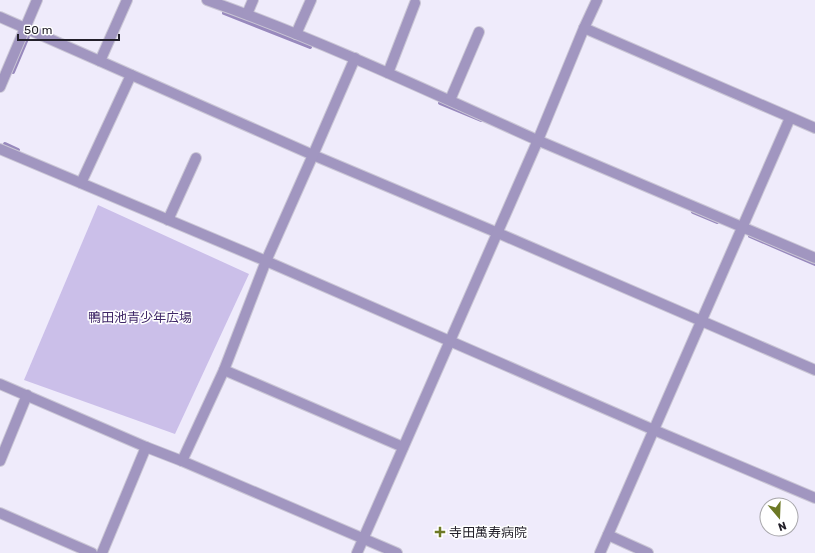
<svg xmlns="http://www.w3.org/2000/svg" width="815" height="553" font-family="Rubik,'Noto Sans JP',sans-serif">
  <rect width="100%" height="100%" fill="#efebfb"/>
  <polygon fill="#cbbfe9" points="98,205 249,274 175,434 24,380"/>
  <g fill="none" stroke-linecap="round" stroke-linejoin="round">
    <g stroke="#9889bd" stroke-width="4">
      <polyline points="224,13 310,47"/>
      <polyline points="13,72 29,34"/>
      <polyline points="440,103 481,120"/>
      <polyline points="5,144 18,150"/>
      <polyline points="693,212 717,222"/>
      <polyline points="750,236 815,264"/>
    </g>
    <defs>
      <g id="minor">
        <path d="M207,0c113,40 221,91 330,140 92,40 186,78 278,118"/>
        <polyline points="247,14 253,0"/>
        <polyline points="0,17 313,155 498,233 815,370"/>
        <polyline points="584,28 815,128"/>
        <polyline points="296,34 311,0"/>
        <polyline points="100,61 127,0"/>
        <polyline points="388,73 415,3"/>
        <polyline points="0,87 37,0"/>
        <polyline points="450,100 479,32"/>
        <polyline points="0,149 266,261 654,430 815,498"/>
        <polyline points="81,183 131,75"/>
        <polyline points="168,220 196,158"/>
        <polyline points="224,370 403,447"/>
        <polyline points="0,384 146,447 182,461 397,553"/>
        <polyline points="0,461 27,395"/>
        <polyline points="182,461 224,370 266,261 313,155 355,58"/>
        <polyline points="0,513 92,553"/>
        <polyline points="608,535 648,553"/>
        <polyline points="102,553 146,447"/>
        <polyline points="357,553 538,140 584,28 597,0"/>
        <polyline points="600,553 790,118"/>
      </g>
    </defs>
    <use href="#minor" stroke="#cac6d5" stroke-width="12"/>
    <use href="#minor" stroke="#a196c0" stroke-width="10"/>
  </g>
  <path fill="#6d7925" stroke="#fff" stroke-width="1.5" d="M438 526h4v4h4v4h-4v4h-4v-4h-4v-4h4z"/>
  <g text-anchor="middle" stroke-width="3" stroke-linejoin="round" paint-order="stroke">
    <g font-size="13" fill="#402868" stroke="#fff">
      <text x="140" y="322">鴨田池青少年広場</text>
    </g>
    <g font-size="13" fill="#23202a" stroke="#fff" text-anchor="start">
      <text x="449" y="537">寺田萬寿病院</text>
    </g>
  </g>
  <g transform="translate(779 517) rotate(161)"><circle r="19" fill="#ffffff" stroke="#a7a6aa"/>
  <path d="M0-3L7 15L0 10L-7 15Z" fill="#6d7925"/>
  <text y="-6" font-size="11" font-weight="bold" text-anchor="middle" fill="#23202a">N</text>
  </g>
  <path d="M18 34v6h101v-6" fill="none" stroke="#23202a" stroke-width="2"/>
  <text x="24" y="34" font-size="12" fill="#23202a" stroke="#ffffff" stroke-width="3" paint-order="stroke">50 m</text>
</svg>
